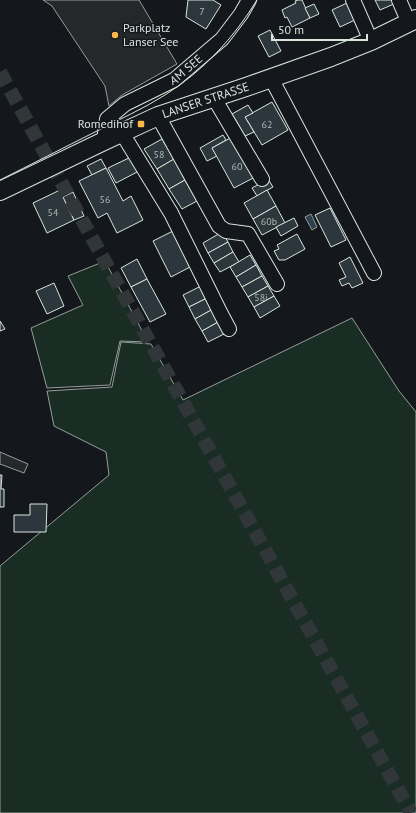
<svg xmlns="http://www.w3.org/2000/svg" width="416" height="813" font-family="'PT Sans',sans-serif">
  <rect width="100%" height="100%" fill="#14181c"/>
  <g fill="#1a2d24" stroke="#939e99">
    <polygon points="105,261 148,342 120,341 110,385 47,388 31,328 83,305 68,276"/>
    <polygon points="352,318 399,391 416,412 416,813 0,813 0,566 109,475 106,452 54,426 47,391 112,387 121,342 151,344 183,400"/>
  </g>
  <g fill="#24282b" stroke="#939e99">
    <polygon points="43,0 139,0 177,64 122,95 109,106 105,86 52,6"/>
    <polygon points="0,452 28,464 24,473 0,464"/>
  </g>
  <polygon fill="#2f3f4d" stroke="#939e99" points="311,214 317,227 312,230 305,217"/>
  <g fill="#2c363c" stroke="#d8e6dc">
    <polygon points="188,0 213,0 221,5 206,29 186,17"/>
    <polygon points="298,0 302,0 310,18 292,27 287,17 285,18 282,10 296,3 295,1"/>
    <polygon points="375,0 394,0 396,3 380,10"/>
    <polygon points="349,2 357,19 340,27 332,10"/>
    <polygon points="314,4 319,14 310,18 305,8"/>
    <polygon points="270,30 281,51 269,57 258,36"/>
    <polygon points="272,102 288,130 262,145 245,117"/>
    <polygon points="248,105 253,113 245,117 254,132 245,136 232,114"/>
    <polygon points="223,135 226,140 212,148 217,156 207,161 200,148"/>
    <polygon points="234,136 257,176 234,188 212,148"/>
    <polygon points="162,139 174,159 157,169 144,149"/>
    <polygon points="131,157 139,171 116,183 108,168"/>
    <polygon points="101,159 106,168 92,175 87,166"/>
    <polygon points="174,159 185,180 169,189 157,169"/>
    <polygon points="106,168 123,201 131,196 143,220 117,233 107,213 98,218 79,181"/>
    <polygon points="268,179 273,187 257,196 252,188"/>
    <polygon points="185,180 197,201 182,209 169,189"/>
    <polygon points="60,190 74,220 47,233 33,203"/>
    <polygon points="267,190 276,206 253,219 244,203"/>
    <polygon points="73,192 84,216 74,220 63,197"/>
    <polygon points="276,206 285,223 262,235 253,219"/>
    <polygon points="330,208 346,240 331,247 315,215"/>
    <polygon points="294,218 298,226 281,236 276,227"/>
    <polygon points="173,231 190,267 171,277 153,241"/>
    <polygon points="222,232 228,242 208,253 203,243"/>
    <polygon points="297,234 305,249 285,260 279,260 274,251 279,249 277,245"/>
    <polygon points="228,242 233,252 214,263 208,253"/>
    <polygon points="233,252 239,262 220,272 214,263"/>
    <polygon points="250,255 256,265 236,277 230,267"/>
    <polygon points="350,257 363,283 352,288 349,283 342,286 339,280 346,277 339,263"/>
    <polygon points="137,259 147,279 131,287 121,268"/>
    <polygon points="256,265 262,276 242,287 236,277"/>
    <polygon points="262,276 268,286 248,297 242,287"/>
    <polygon points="147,279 166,314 150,322 131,287"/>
    <polygon points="54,283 64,306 47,314 36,291"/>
    <polygon points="201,286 207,298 189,307 183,295"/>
    <polygon points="268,286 274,296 254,307 248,297"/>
    <polygon points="274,296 280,306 260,318 254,307"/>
    <polygon points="207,298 213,309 195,319 189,307"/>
    <polygon points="213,309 220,321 202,331 195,319"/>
    <polygon points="0,321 5,329 0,331"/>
    <polygon points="220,321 226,333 208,342 202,331"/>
    <polygon points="0,475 2,475 1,489 4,489 4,507 0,507"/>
    <polygon points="30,504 47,504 46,532 14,532 14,515 30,515"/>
  </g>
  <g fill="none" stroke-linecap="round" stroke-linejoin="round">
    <polyline stroke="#313739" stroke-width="14" stroke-dasharray="14 7" stroke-linecap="butt" points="0,72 411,813"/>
    <defs>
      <g id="minor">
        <polyline points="353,0 371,41"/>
        <polyline points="399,0 409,23"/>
        <polyline points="271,78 374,273"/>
        <polyline points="214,98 262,179"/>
        <polyline points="158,116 219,226 226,231 248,234 277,284"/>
        <polyline points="122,133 171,213 221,314 229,329"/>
        <path id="s1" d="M104,141l3,-22 18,-15 49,-24 48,-41 19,-25 8,-14"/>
      </g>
      <g id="major">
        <path id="s2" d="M0,191l104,-50 54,-25 88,-29 85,-30 40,-16 45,-22"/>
      </g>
    </defs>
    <use href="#minor" stroke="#d8e6dc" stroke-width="16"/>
    <use href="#major" stroke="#d8e6dc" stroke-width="20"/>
    <use href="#minor" stroke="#14181c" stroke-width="14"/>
    <use href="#major" stroke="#14181c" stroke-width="18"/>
    <path stroke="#d8e6dc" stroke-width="1" d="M0,180c32,-16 63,-32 95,-48 23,-12 48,-23 70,-37 38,-24 68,-56 92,-95"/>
  </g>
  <g fill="#ffb74d" stroke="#14181c" stroke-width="1.5">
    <circle cx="115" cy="35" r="4"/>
    <rect x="137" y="120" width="8" height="8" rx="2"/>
  </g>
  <g text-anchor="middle" stroke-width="3" stroke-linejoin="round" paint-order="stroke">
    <g font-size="10" fill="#adbab4">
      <text x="202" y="15">7</text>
      <text x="267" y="128">62</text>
      <text x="159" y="158">58</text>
      <text x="237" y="170">60</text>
      <text x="105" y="203">56</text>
      <text x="53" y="216">54</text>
      <text x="269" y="225">60b</text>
      <text x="261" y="301">58i</text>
    </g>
    <g font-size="12" fill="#d8e6dc" stroke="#14181c" text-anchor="start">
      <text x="123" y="32">Parkplatz<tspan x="123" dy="14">Lanser See</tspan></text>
      <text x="133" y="128" text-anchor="end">Romedihof</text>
    </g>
    <g font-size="12" fill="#d8e6dc" stroke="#14181c">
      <text dy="4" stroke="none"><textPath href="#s1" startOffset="116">AM SEE</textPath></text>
      <text dy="4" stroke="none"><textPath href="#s2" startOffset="225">LANSER STRASSE</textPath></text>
    </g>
  </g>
  <path d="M272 34v6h95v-6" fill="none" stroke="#d8e6dc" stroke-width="2"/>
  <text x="278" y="34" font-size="12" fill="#d8e6dc" stroke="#14181c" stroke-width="3" paint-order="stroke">50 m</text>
</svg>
